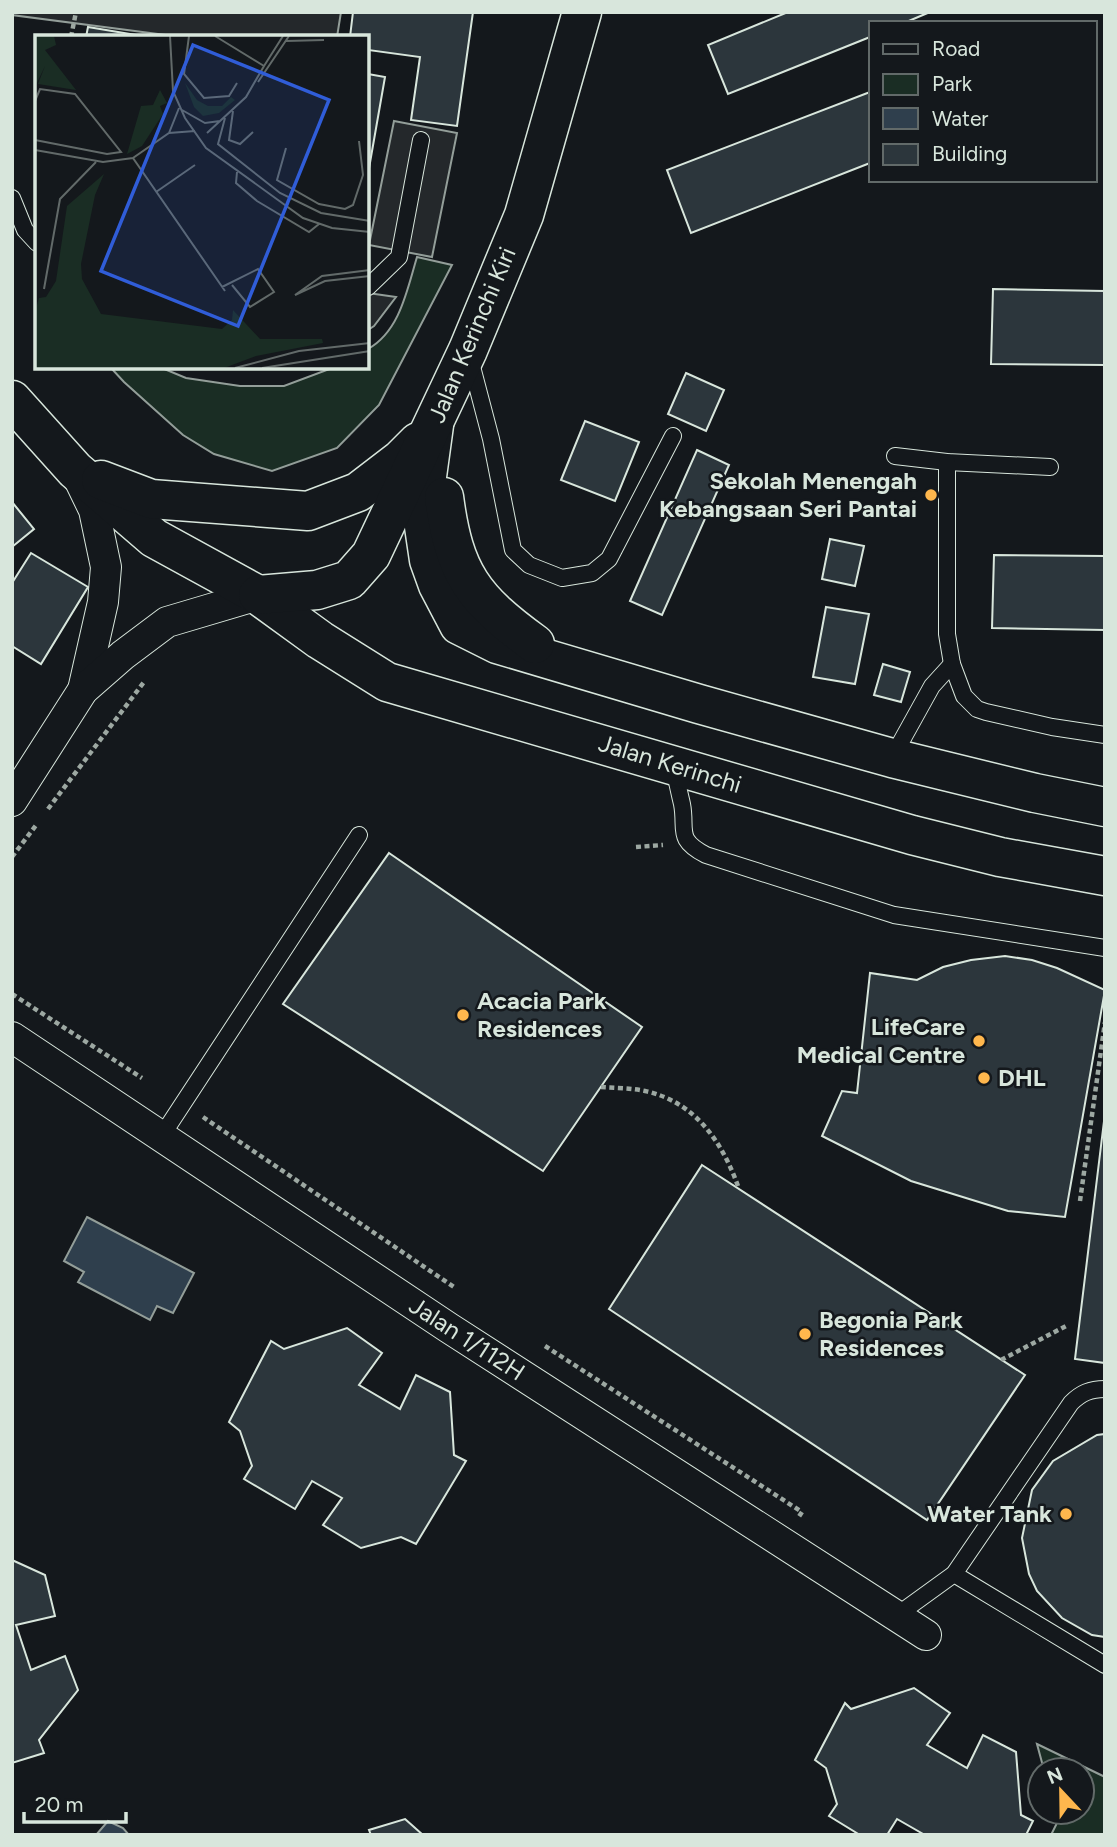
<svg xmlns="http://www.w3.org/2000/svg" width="1117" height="1847" font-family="Figtree,sans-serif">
  <rect width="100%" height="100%" fill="#14181c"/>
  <g fill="#1a2d24" stroke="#939e99" stroke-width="2">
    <path d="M417,257l35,8 -73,140 -42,43 -65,23 -58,-17 -31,-19 -59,-53 -13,-14h51l24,10 54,8h44l48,-18h36v-19c32,-18 39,-59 49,-92z"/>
    <polygon points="1037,1744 1105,1777 1105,1835 1051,1835 1058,1821 1055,1812 1082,1812 1082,1770 1044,1770"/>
  </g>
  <g fill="#24282b" stroke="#939e99" stroke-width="2">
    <polygon points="12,12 341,12 337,37 181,37 12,15"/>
    <polygon points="394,121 457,133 432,257 369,245"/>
    <polygon points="368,293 396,297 374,326 368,330"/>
  </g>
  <g fill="#2f3f4d" stroke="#939e99" stroke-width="2">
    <polygon points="87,1217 194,1273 173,1313 157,1306 150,1320 78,1282 84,1272 64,1261"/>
    <polygon points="108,1821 123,1828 129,1835 96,1835"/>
  </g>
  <g fill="#2c363c" stroke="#d8e6dc" stroke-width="2">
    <polygon points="353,12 473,12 457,126 411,120 420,57 368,50 368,37 350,37"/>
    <polygon points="788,12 930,12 904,23 870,23 870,37 728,94 708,45"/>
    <polygon points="88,27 148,37 86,37"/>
    <polygon points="368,74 385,77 368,174"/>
    <polygon points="870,92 870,163 691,233 667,170"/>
    <polygon points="993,289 1105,291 1105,365 991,364"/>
    <polygon points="686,373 724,390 706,431 668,414"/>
    <polygon points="585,421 639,442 615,501 561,480"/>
    <polygon points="697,450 729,465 662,615 630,601"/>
    <polygon points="12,502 34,529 12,547"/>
    <polygon points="830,539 864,546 855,586 822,579"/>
    <polygon points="31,553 88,587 41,664 12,646 12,583"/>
    <polygon points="994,555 1105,556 1105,630 992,628"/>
    <polygon points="826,607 869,614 855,684 813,677"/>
    <polygon points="883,664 910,672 901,702 874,695"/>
    <polygon points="389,853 642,1027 543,1171 283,1004"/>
    <polygon points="1005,956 1032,960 1057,968 1105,990 1065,1217 1008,1211 911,1181 822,1136 842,1091 857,1093 870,973 917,980 943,967 971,960"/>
    <polygon points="1105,1113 1105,1363 1075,1359"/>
    <polygon points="702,1165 1025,1375 927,1520 609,1309"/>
    <polygon points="347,1328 382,1353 359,1385 400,1409 416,1375 450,1392 454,1455 466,1461 416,1544 401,1537 361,1548 323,1525 342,1498 312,1481 295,1509 244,1479 252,1466 240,1431 229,1422 271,1341 284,1349"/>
    <polygon points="1105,1434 1105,1637 1092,1635 1062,1618 1037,1591 1029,1574 1022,1538 1032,1490 1053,1461 1097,1435"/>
    <polygon points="12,1560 45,1575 55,1616 16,1625 31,1670 65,1656 78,1690 39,1740 44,1753 12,1763"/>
    <polygon points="914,1688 950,1713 927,1745 967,1768 983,1735 1016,1752 1021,1815 1033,1821 1026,1835 925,1835 897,1819 887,1835 860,1835 829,1816 837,1804 826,1768 815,1760 845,1703 851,1709"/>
    <polygon points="405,1819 423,1835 371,1835 369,1830"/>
  </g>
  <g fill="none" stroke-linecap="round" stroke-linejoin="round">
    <defs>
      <g id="lane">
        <polyline points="12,198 25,230 37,243"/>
        <polyline points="368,287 399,257 421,140"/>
        <polyline points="470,359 491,439 513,550 529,565 562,578 592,573 609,559 673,436"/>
        <polyline points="895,456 947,462 1050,467"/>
        <polyline points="947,462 947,634 952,664 964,696 977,709 986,712 1052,727 1105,735"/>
        <polyline points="892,758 932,686 952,664"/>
        <path d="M674,766c2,13 5,25 8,38 5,26 -7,35 24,51l188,60 211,33"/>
        <polyline points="161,1137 359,835"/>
        <polyline points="954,1574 1105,1665"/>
        <path d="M896,1616l58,-42 117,-171c10,-10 19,-14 34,-14"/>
      </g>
      <g id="street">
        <polyline points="78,477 94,510 106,567 103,602 83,690"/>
        <polyline points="12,801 83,690 123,655 167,622 258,595"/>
        <polyline points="12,1037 449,1328 926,1635"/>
      </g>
      <g id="secondary">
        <polyline points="12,400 75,470 154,538 258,595 320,640 387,682 912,835 1000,857 1105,876"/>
        <polyline points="434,425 422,513 429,560 438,585 459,625 497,644 699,704 892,758 1035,793 1105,807"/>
        <polyline points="101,480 151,499 308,511 358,492 401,459 418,442"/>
        <path d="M444,497c10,77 29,102 91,147"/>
        <polyline points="258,595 317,590 349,580 371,555 468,350 524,215 582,12"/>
      </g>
    </defs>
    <use href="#lane" stroke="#d8e6dc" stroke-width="18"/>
    <use href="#street" stroke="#d8e6dc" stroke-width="32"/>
    <use href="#secondary" stroke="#d8e6dc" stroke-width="41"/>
    <g stroke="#9da8a2" stroke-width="4.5" stroke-dasharray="5 3.5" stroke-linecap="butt">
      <polyline points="297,13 297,12"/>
      <polyline points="71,37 76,12"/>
      <polyline points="48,809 144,682"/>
      <polyline points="636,847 663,845"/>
      <polyline points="12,857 37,824"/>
      <polyline points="12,994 142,1078"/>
      <path d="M601,1087c14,1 30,1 44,4 51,11 78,52 94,98"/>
      <polyline points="203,1117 454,1287"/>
      <polyline points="1080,1201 1105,1022"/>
      <polyline points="545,1346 802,1512 798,1518"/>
      <polyline points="1001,1360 1066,1326"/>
    </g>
    <use href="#lane" stroke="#14181c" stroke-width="16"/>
    <use href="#street" stroke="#14181c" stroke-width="30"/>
    <use href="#secondary" stroke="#14181c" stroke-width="38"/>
  </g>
  <g fill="#ffb74d" stroke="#14181c" stroke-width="2.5">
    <circle cx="931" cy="495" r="7"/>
    <circle cx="463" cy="1015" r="7"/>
    <circle cx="979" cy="1041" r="7"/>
    <circle cx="984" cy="1078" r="7"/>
    <circle cx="805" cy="1334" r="7"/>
    <circle cx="1066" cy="1514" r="7"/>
  </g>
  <g text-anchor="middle" stroke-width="5" stroke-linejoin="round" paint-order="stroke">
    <g font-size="24" fill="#d8e6dc" stroke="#14181c">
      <text transform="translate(472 335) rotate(-67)" y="8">Jalan Kerinchi Kiri</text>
      <text transform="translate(670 764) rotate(17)" y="8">Jalan Kerinchi</text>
      <text transform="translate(467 1339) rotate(33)" y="8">Jalan 1/112H</text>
    </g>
    <g font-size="24" font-weight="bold" fill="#d8e6dc" stroke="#14181c" text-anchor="end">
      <text x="917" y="489">Sekolah Menengah<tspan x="917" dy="28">Kebangsaan Seri Pantai</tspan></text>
      <text x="477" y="1009" text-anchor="start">Acacia Park<tspan x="477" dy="28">Residences</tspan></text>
      <text x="965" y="1035">LifeCare<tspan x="965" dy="28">Medical Centre</tspan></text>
      <text x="998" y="1086" text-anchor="start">DHL</text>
      <text x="819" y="1328" text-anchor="start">Begonia Park<tspan x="819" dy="28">Residences</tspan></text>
      <text x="1052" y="1522">Water Tank</text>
    </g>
  </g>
  <g transform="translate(35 35)">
    <rect width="334" height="334" fill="#14181c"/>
    <path d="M0,1h19l2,9 -11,5 31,40 -38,-6 7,-18 -10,21zM150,48l12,17 11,6h14l9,-9 4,3 -16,13 -16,3 -9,-9zM125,55l7,13 -7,3 3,8 -21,32 -15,8 14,-48 12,-1zM69,139l-9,21 -14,69 1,15 19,35 121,15 10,-9 1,-10 27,29h62l1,4 -67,13 -32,12h-189v-56l4,-14 7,-1 10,-16 11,-75z" fill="#1a2d24"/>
    <path fill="none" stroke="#626a69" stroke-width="2" d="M135,1l3,55 12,27 21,30 97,70 29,10 38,4M154,1l-5,38 20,24 25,-2 8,-13M251,6l38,-1M229,31l19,-30M223,47l31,-46M0,66l5,-12 35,5 46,58 -14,2 -72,-14M147,75l23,13 15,-2M198,76l-4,29 11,4 13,-12M190,83l-7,26 62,49 41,20 49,8M160,96l-26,2 -36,25 92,133M134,98l10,-25M172,98l39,-36 18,-31 -49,-30M251,113l-9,32 42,24 26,5 8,-4 10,-30 -4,-34M0,115l68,12 30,-4M202,137l-1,11 21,18 52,31 10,-8M121,157l39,-27M335,235l-48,6 -27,19 30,-14 45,-5M187,252l36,-18 16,23 -24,15 -18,-22M9,254l16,-90 36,-37M200,333l64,-17 71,-8M227,333l108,-17"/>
    <path fill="#305dd8" fill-opacity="0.15" stroke="#305dd8" stroke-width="3.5" d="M158,10l136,55 -91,226 -137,-55z"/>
    <rect width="334" height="334" fill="none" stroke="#d8e6dc" stroke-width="3.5"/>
  </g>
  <rect width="1117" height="1847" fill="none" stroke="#d8e6dc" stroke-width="28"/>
  <rect x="869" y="21" width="228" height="161" fill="#14181c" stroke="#626a69" stroke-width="2"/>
  <rect x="883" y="44" width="35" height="10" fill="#14181c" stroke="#626a69" stroke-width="2"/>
  <text x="932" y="56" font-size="21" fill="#d8e6dc">Road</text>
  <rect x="883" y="74" width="35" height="21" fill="#1a2d24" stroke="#626a69" stroke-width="2"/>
  <text x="932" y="91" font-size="21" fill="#d8e6dc">Park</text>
  <rect x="883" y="108" width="35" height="21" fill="#2f3f4d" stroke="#626a69" stroke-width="2"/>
  <text x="932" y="126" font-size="21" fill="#d8e6dc">Water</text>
  <rect x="883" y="144" width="35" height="21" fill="#2c363c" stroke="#626a69" stroke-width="2"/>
  <text x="932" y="161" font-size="21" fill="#d8e6dc">Building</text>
  <g transform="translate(1061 1791) rotate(338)"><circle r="33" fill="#14181c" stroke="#626a69" stroke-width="2"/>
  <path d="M0-5L12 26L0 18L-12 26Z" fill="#ffb74d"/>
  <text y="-10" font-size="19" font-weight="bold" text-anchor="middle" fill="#d8e6dc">N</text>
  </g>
  <path d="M24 1812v10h102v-10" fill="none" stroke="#d8e6dc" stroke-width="3.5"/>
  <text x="35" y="1812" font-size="21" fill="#d8e6dc" stroke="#14181c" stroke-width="5" paint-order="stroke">20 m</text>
</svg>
